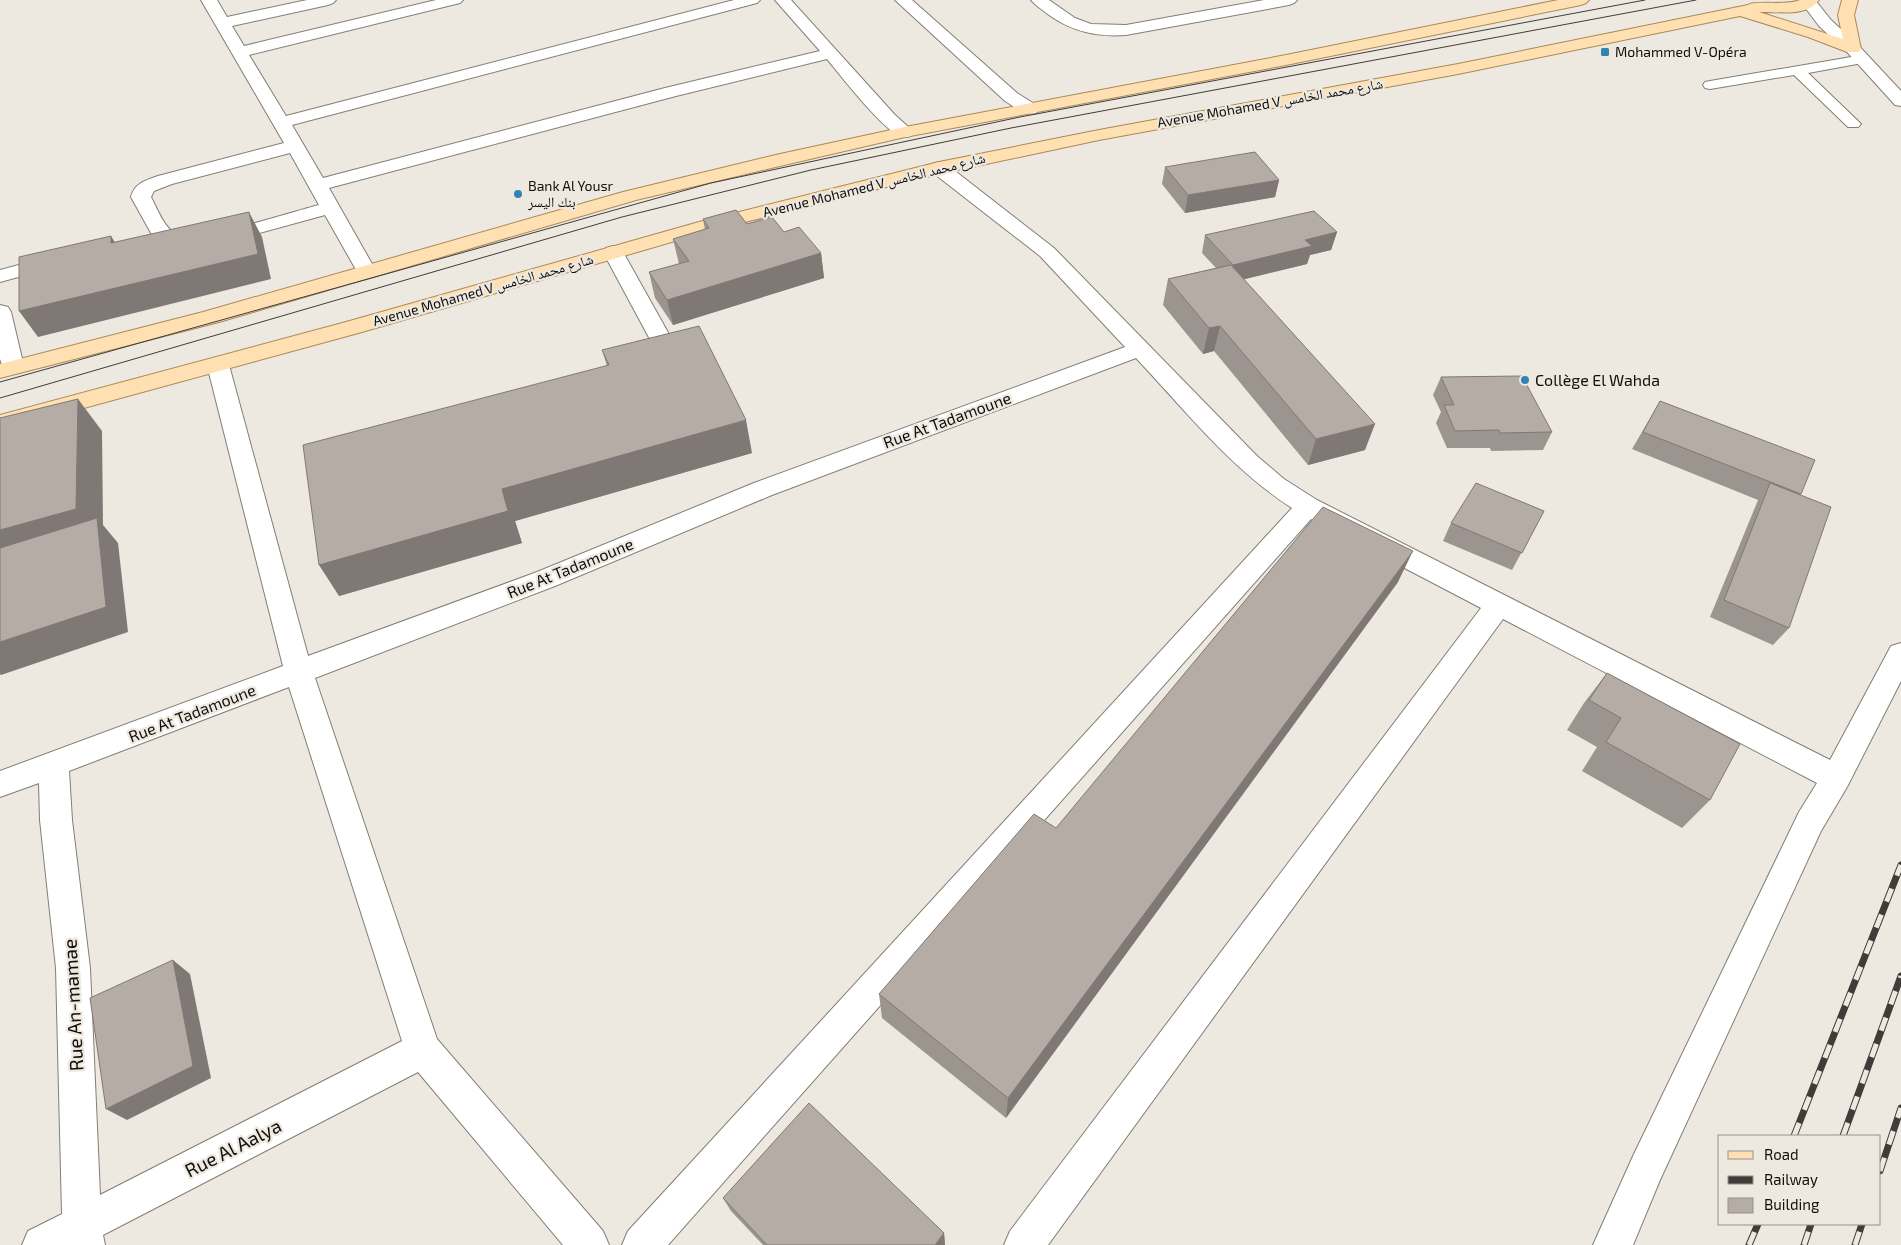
<svg xmlns="http://www.w3.org/2000/svg" width="1901" height="1245" font-family="'Exo 2','Noto Naskh Arabic',sans-serif">
  <rect width="100%" height="100%" fill="#eee9e0"/>
  <g fill="none" stroke-linecap="round" stroke-linejoin="round">
    <defs>
      <polygon id="service" points="1863,55 1868,56 1870,59 1868,62 1808,73 1858,121 1861,124 1858,127 1848,127 1794,75 1710,89 1705,88 1703,85 1705,82 1710,81"/>
      <g id="minor">
        <path d="M201,0h16l10,17 80,-17h29l-3,3 -5,2 -96,21 12,20 192,-46h27l-3,3 -211,52 37,61 448,-116h26l-3,3 -465,122 31,53 342,-90 155,-37 -45,-51h16l104,115 19,17 -3,4c-4,1 -7,2 -11,0 -18,-7 -59,-60 -73,-77l-151,37 -347,92 47,83 -3,4 -7,2 -7,-2 -34,-60 -117,32 -31,2 -7,-2 -16,-10 -3,-4 -20,-36c3,-14 16,-17 27,-21l126,-33zM290,153l29,52c-24,6 -120,37 -139,31 -15,-5 -22,-26 -29,-39l3,-6 18,-7z"/>
        <path d="M895,0h17l105,93 19,12 3,4 -3,4c-12,3 -21,-6 -31,-12z"/>
        <path d="M1031,0h18l26,18 16,6 35,1 138,-25h33l-3,3 -5,2 -163,30c-29,2 -53,-3 -77,-20 -6,-5 -13,-9 -18,-15z"/>
        <polygon points="1803,0 1815,0 1831,20 1859,46 1901,91 1901,106 1895,105 1847,52 1819,26 1801,2"/>
        <path d="M939,162l7,2 108,84 203,208 27,23 33,21 513,260 61,-114 10,-3v38l-54,106 -26,44 -161,349 -27,65h-40l41,-91 165,-342 18,-29 -314,-164 -455,626h-44l6,-14 471,-623 -170,-89 -643,726h-46l6,-14 664,-723c-61,-39 -107,-98 -156,-150l-364,137 -217,91 -240,92 122,361 166,192 6,14h-46l-145,-173 -315,163 2,10h-83l6,-14 34,-17 -6,-246 -16,-148 -1,-37 -39,14v-26l283,-105 -76,-301 3,-5 8,-2 8,2 3,5 79,291 229,-84 217,-89 371,-136 -85,-91 -108,-84 -2,-4 2,-4zM289,687l113,354 -302,154 -10,-227 -18,-148 -3,-49z"/>
        <path d="M613,246l7,2 3,4 52,93c-8,14 -24,23 -41,19l-3,-5 3,-5 19,-9 -50,-93 3,-4z"/>
        <polygon points="56,255 63,257 66,261 63,265 0,282 0,270"/>
        <polygon points="0,305 8,307 11,312 24,367 21,372 13,374 5,372 0,359"/>
      </g>
      <g id="primary">
        <polygon points="1558,0 1589,0 1586,3 1581,5 1286,65 905,137 780,166 636,200 219,322 0,378 0,364 203,312 623,192 780,154 905,127 1286,55"/>
        <path d="M1800,0h19c-13,18 -41,11 -60,12l84,27 -5,-24 4,-15h16l-4,15 7,34 -2,3h-12l-39,-15 -68,-21 -282,58 -359,66 -160,34 -226,56 -351,102 -362,99v-16l346,-93 353,-100 240,-60 160,-32 359,-66 290,-59c6,-5 38,1 52,-5z"/>
      </g>
    </defs>
    <use href="#service" stroke="#827e76" stroke-width="2"/>
    <use href="#minor" stroke="#827e76" stroke-width="2"/>
    <use href="#primary" stroke="#aa8956" stroke-width="2"/>
    <use href="#service" fill="#fff" fill-rule="evenodd"/>
    <use href="#minor" fill="#fff" fill-rule="evenodd"/>
    <use href="#primary" fill="#fee0b2" fill-rule="evenodd"/>
    <g stroke="#3f3c39" stroke-width="1">
      <polyline points="0,382 711,183 1020,117 1645,0"/>
      <polyline points="0,398 622,217 811,170 1011,128 1696,0"/>
    </g>
    <defs>
      <g id="rail">
        <polyline points="1794,1136 1901,865"/>
        <polyline points="1843,1136 1901,976"/>
        <polyline points="1880,1171 1901,1108"/>
        <polyline points="1749,1245 1758,1224"/>
        <polyline points="1804,1245 1811,1224"/>
        <polyline points="1855,1245 1862,1224"/>
      </g>
    </defs>
    <use href="#rail" stroke="#3f3c39" stroke-width="7"/>
    <use href="#rail" stroke="#eee9e0" stroke-width="5" stroke-dasharray="14" stroke-linecap="butt"/>
  </g>
  <g fill="#9c948f">
    <polygon points="1165,167 1279,180 1275,197 1185,213 1162,184"/>
    <polygon points="703,219 747,224 784,232 821,253 824,278 673,325 655,298 649,272 679,264 673,239 705,230"/>
    <polygon points="1337,232 1331,250 1310,255 1307,264 1244,279 1365,450 1308,465 1214,351 1203,354 1163,305 1168,279 1216,268 1202,253 1205,235"/>
    <polygon points="602,350 752,453 515,521 522,543 339,596 607,366"/>
    <polygon points="1441,377 1552,432 1543,450 1491,451 1490,448 1447,448 1436,423 1441,412 1433,395"/>
    <polygon points="1660,401 1801,494 1800,495 1789,628 1773,645 1710,617 1758,500 1632,449"/>
    <polygon points="1544,511 1512,570 1443,541 1451,523"/>
    <polygon points="1398,582 1006,1118 882,1018 879,994 1056,828"/>
    <polygon points="1607,673 1710,800 1682,828 1582,771 1597,747 1567,730 1584,703"/>
    <polygon points="723,1198 944,1233 945,1245 763,1245 731,1211"/>
  </g>
  <g fill="#7f7874">
    <polygon points="1279,180 1275,197 1185,213 1188,195"/>
    <polygon points="249,212 262,237 271,279 38,337 19,311"/>
    <polygon points="1337,232 1331,250 1310,255 1307,264 1229,283 1233,265 1305,240"/>
    <polygon points="111,236 127,262 111,243"/>
    <polygon points="821,253 824,278 673,325 667,300"/>
    <polygon points="1220,326 1214,351 1203,354 1209,328"/>
    <polygon points="78,399 102,431 103,525 118,543 128,632 1,675 0,674 0,530"/>
    <polygon points="746,420 752,453 515,521 522,543 339,596 319,565 502,489"/>
    <polygon points="1375,424 1365,450 1308,465 1316,439"/>
    <polygon points="1413,551 1398,582 1006,1118 1008,1098"/>
    <polygon points="173,960 190,974 211,1078 127,1120 106,1109"/>
    <polygon points="944,1233 945,1245 935,1245"/>
  </g>
  <g fill="#b5aca6" stroke="#7f7874">
    <polygon points="1255,152 1279,180 1188,195 1165,167"/>
    <polygon points="736,210 747,224 772,217 784,232 799,227 821,253 667,300 649,272 689,261 673,239 709,228 703,219"/>
    <polygon points="1314,211 1337,232 1305,240 1312,246 1233,265 1205,235"/>
    <polygon points="249,212 258,254 19,311 19,257 111,236 111,243"/>
    <polygon points="1231,265 1375,424 1316,439 1220,326 1209,328 1168,279"/>
    <polygon points="699,326 746,420 502,489 508,511 319,565 303,445 609,365 602,350"/>
    <polygon points="1522,376 1552,432 1500,433 1499,430 1455,431 1444,405 1454,405 1441,377"/>
    <polygon points="78,399 76,509 0,530 0,418"/>
    <polygon points="1660,401 1815,460 1801,494 1643,432"/>
    <polygon points="1476,483 1544,511 1522,553 1451,523"/>
    <polygon points="1770,483 1831,507 1789,628 1724,600"/>
    <polygon points="1323,507 1413,551 1008,1098 879,994 1034,814 1056,828"/>
    <polygon points="97,518 106,607 0,642 0,548"/>
    <polygon points="1607,673 1740,744 1710,800 1606,742 1621,718 1589,700"/>
    <polygon points="173,960 193,1066 106,1109 90,998"/>
    <polygon points="809,1103 944,1233 935,1245 767,1245 723,1198"/>
  </g>
  <g fill="#3083b3" stroke="#eee9e0" stroke-width="2">
    <rect x="1600" y="47" width="10" height="10" rx="2.5"/>
    <circle cx="518" cy="194" r="5"/>
    <circle cx="1525" cy="380" r="5"/>
  </g>
  <g text-anchor="middle" stroke-width="4.5" stroke-linejoin="round" paint-order="stroke">
    <g font-size="14" fill="#100e0c" stroke="#eee9e0" text-anchor="start">
      <text x="1615" y="57">Mohammed V-Opéra</text>
      <text x="528" y="191">Bank Al Yousr<tspan x="528" dy="16">بنك اليسر</tspan></text>
    </g>
    <g font-size="14" fill="#100e0c" stroke="#eee9e0">
      <text transform="translate(1270 103) rotate(-10)" y="5">Avenue Mohamed V شارع محمد الخامس</text>
      <text transform="translate(874 185) rotate(-14)" y="5">Avenue Mohamed V شارع محمد الخامس</text>
      <text transform="translate(483 290) rotate(-16)" y="5">Avenue Mohamed V شارع محمد الخامس</text>
    </g>
    <g font-size="16" fill="#100e0c" stroke="#eee9e0" text-anchor="start">
      <text x="1535" y="386">Collège El Wahda</text>
    </g>
    <g font-size="16" fill="#100e0c" stroke="#eee9e0">
      <text transform="translate(947 420) rotate(-20)" y="6">Rue At Tadamoune</text>
      <text transform="translate(570 568) rotate(-22)" y="6">Rue At Tadamoune</text>
      <text transform="translate(192 713) rotate(-21)" y="6">Rue At Tadamoune</text>
    </g>
    <g font-size="19" fill="#100e0c" stroke="#eee9e0">
      <text transform="translate(73 1005) rotate(-93)" y="7">Rue An-mamae</text>
      <text transform="translate(233 1148) rotate(-27)" y="7">Rue Al Aalya</text>
    </g>
  </g>
  <rect x="1718" y="1135" width="162" height="90" fill="#eee9e0" stroke="#95918b"/>
  <rect x="1728" y="1151" width="25" height="8" fill="#fee0b2" stroke="#95918b"/>
  <text x="1764" y="1160" font-size="15" fill="#100e0c">Road</text>
  <rect x="1728" y="1176" width="25" height="8" fill="#3f3c39" stroke="#95918b"/>
  <text x="1764" y="1185" font-size="15" fill="#100e0c">Railway</text>
  <rect x="1728" y="1198" width="25" height="15" fill="#b5aca6" stroke="#95918b"/>
  <text x="1764" y="1210" font-size="15" fill="#100e0c">Building</text>
</svg>
